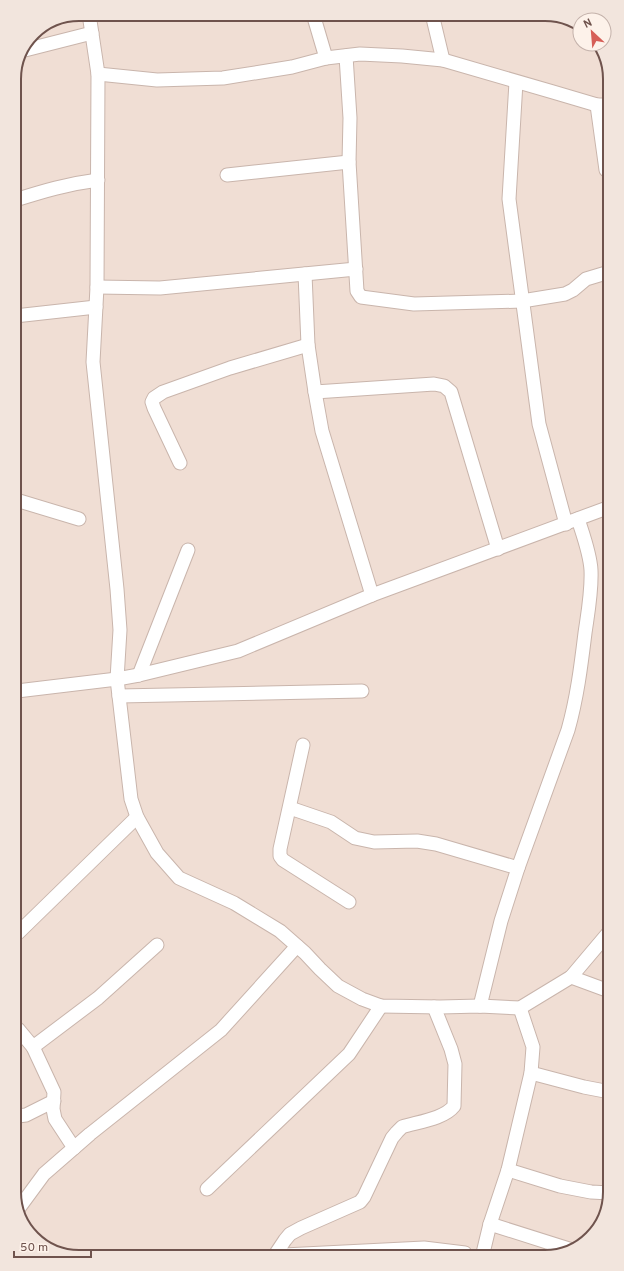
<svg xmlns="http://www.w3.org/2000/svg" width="624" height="1271" font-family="Overpass,sans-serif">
  <rect width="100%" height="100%" fill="#f9eee4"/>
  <polygon fill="#f0ded4" points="79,14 549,14 580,26 580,44 597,44 605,54 610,1192 599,1228 570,1252 75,1257 43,1246 19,1217 14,75 33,33"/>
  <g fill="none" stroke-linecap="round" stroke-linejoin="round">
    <defs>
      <g id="minor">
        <polyline points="89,14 98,74 97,287 93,362 117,589 120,630 117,679 131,799 137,817 157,853 179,878 234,903 280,931 305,953 320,969 338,986 362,999 381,1006 440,1007 480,1006 520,1008 571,977 609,932"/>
        <polyline points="313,14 326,58"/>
        <polyline points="432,14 443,60"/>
        <polyline points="25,50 92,33"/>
        <polyline points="346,56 350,118 349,162 357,291 361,297 414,304 522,301 565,294 573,290 586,279 606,273"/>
        <polyline points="98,74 157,80 223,78 292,67 326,58 360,54 402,56 443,60 553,92 597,105 605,105"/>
        <polyline points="516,82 509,199 539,424 566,524"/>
        <polyline points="597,105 606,170"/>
        <polyline points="227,175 349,162"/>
        <path d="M15,200c29,-9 52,-16 83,-20"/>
        <polyline points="305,274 308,345 315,392 322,431 372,595"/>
        <polyline points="97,287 160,288 356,269"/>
        <polyline points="15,316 96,307"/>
        <polyline points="315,392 434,384 444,386 451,392 498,549"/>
        <polyline points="180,463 154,408 152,402 154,398 163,392 230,368 308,345"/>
        <polyline points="16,500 79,519"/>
        <polyline points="139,675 188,550"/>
        <polyline points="17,691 117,679 139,675 238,651 372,595 607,508"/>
        <polyline points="119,696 362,691"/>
        <polyline points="303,745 280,849 280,856 283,860 349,902"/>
        <polyline points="290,808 331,822 355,838 374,842 417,841 436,844 518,868"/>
        <polyline points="18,933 137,817"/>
        <polyline points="571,977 609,991"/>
        <path d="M480,1006l21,-85 17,-53 50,-138c9,-32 13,-64 17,-97 3,-21 7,-42 6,-63 -1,-17 -8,-35 -13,-51"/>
        <polyline points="18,1029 33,1047 54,1092 53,1109 55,1119 74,1148"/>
        <polyline points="33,1047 98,998 157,945"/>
        <polyline points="531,1073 584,1087 610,1092"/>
        <polyline points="18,1116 26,1115 54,1101"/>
        <polyline points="508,1170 560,1186 591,1192 610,1193"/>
        <polyline points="207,1189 349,1054 381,1006"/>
        <polyline points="19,1208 44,1174 90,1134 221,1030 297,946"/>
        <polyline points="490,1224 572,1250"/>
        <polyline points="483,1253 490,1224 508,1170 531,1073 533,1047 520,1008"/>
        <path d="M275,1255l10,-15 5,-6 11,-6 59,-26 4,-5 28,-59 5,-6 5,-5c15,-5 42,-8 52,-21l1,-42 -4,-15 -17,-42"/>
        <polyline points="284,1255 424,1248 465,1253"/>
      </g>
    </defs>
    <use href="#minor" stroke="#c9b5ac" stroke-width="15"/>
    <use href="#minor" stroke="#fff" stroke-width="13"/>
  </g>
  <path d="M0 0H624V1271H0ZM79 21H545A58 58 0 0 1 603 79V1192A58 58 0 0 1 545 1250H79A58 58 0 0 1 21 1192V79A58 58 0 0 1 79 21Z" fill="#f2e5dd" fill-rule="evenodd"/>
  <path fill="none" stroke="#6f534d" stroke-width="2" d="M79 21H545A58 58 0 0 1 603 79V1192A58 58 0 0 1 545 1250H79A58 58 0 0 1 21 1192V79A58 58 0 0 1 79 21Z"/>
  <g transform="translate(592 32) rotate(334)"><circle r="19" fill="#fdf2ea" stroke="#c4b2ab"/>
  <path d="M0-3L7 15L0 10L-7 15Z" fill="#d65e57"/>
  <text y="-6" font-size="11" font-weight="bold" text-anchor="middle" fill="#6f534d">N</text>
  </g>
  <path d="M14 1251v6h77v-6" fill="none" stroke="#6f534d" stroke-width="2"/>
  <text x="20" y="1251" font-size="12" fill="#6f534d" stroke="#fdf2ea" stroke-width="3" paint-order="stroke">50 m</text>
</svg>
